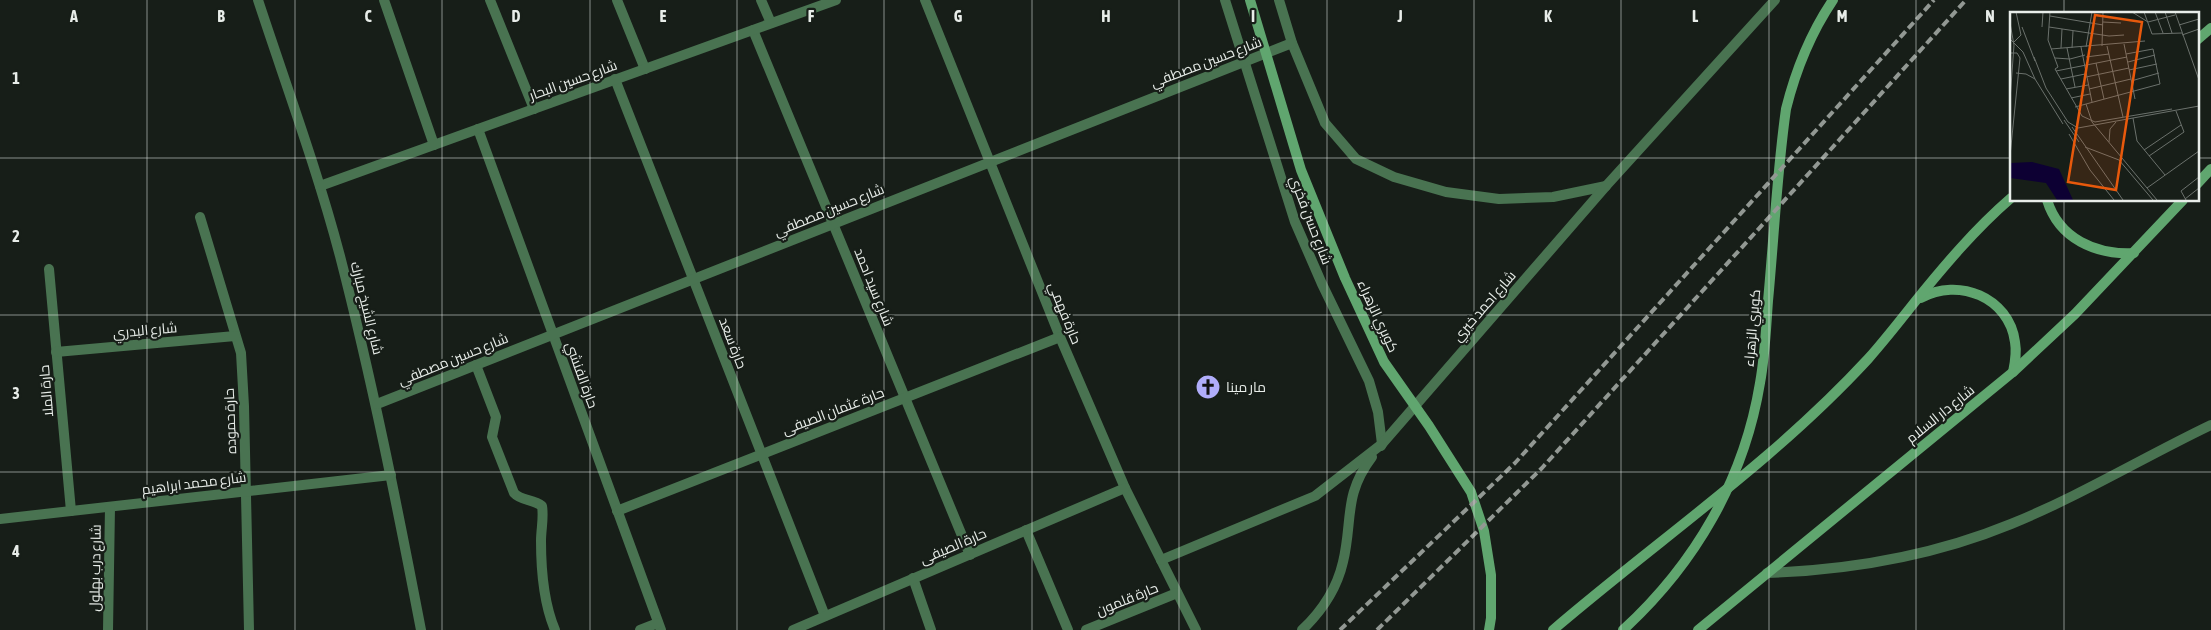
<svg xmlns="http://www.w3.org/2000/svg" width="2211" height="630" font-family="'Asap Condensed',Cairo,sans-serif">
  <rect width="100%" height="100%" fill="#171e18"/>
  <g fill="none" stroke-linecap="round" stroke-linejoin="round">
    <path stroke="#497351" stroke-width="10" d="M1767,573c84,-3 166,-17 244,-49 69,-28 133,-67 200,-99"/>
    <g stroke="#497351" stroke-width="10">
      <path d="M258,0c28,85 59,169 82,256 32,124 57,249 81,374"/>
      <polyline points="384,0 434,145"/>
      <polyline points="490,0 534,109"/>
      <polyline points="617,0 645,69"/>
      <polyline points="761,0 771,23"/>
      <polyline points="925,0 1060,337 1125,488 1196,630"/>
      <polyline points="1225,0 1295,222 1322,284 1369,381 1378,412 1382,444 1381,446"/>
      <polyline points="1279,0 1292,43 1325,123 1356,159 1394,177 1446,192 1499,199 1553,197 1606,186"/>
      <polyline points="753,30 970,555"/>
      <polyline points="615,79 825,616"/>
      <polyline points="478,129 661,630"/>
      <polyline points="320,186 836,0"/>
      <polyline points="200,217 241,353 244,406 249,630"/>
      <polyline points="49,269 71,511"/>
      <polyline points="56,352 235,336"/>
      <path d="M476,365l20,52 -4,20 22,56c7,8 19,6 28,13 2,12 -1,23 -1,35 0,28 3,63 14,89"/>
      <polyline points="377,404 1292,43"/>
      <polyline points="617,511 1060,337"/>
      <polyline points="0,519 391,475"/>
      <polyline points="1026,530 1068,630"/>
      <polyline points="1161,560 1315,496 1382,444 1606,186 1775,0"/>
      <polyline points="913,578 931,630"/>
      <polyline points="108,630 110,507"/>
      <polyline points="640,630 658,623"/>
      <polyline points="793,630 1125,488"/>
      <polyline points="1086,630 1177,593"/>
      <path d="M1302,630c19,-18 35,-42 41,-68 10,-41 0,-67 29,-105"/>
    </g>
    <g stroke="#60a66f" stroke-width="10">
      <polyline points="1250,0 1301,170 1345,278 1384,362 1429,426 1471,492 1484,531 1491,575 1491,618 1489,630"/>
      <polyline points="2197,40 2211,28"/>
      <polyline points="2197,184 2211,169"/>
      <path d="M2047,200c12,39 49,55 87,53"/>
      <path d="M1921,298c37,-21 88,-1 94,44 2,11 0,20 -2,30"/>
      <path d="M1553,630c106,-91 220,-168 315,-271 16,-18 31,-37 46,-56 30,-37 61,-74 97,-105"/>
      <path d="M1623,630c72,-66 121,-150 137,-247 5,-27 6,-55 8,-82 6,-64 9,-129 18,-192 10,-40 24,-75 47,-109"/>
      <polyline points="1698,630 2013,372 2075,314 2183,200"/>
    </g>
    <g stroke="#929893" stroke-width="4" stroke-dasharray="8 4" stroke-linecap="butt">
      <polyline points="1340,630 1515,463 1934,0"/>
      <polyline points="1377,630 1542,468 1966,0"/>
    </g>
  </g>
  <path fill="none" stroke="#e8ede9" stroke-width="1" stroke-opacity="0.55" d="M147,0v630M295,0v630M442,0v630M590,0v630M737,0v630M884,0v630M1032,0v630M1179,0v630M1327,0v630M1474,0v630M1621,0v630M1769,0v630M1916,0v630M2064,0v14M0,158h2011M2197,158h14M2064,200v430M0,315h2211M0,472h2211"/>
  <defs>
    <symbol id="church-disc" viewBox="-11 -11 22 22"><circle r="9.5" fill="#b0adfa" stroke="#171e18"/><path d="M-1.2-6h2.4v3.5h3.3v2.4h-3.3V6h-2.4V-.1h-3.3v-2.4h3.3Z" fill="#111"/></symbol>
  </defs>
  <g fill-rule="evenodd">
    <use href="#church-disc" x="1194" y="373" width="28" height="28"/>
  </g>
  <g text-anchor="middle" stroke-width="4.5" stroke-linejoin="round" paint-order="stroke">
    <g font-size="14" fill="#e8ede9" stroke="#171e18">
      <text transform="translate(1206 62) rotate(-21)" y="5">شارع حسين مصطفي</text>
      <text transform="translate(573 80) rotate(-20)" y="5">شارع حسين البحار</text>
      <text transform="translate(829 210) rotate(-22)" y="5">شارع حسين مصطفي</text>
      <text transform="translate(1311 220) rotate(69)" y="5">شارع حسن فخري</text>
      <text transform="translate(874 287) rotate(68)" y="5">شارع سيد احمد</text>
      <text transform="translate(1484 306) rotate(-49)" y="5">شارع احمد خيري</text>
      <text transform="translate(367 308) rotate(76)" y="5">شارع الشيخ مبارك</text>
      <text transform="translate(1065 313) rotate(68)" y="5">حارة فهمي</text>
      <text transform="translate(1378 316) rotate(65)" y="5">كوبري الزهراء</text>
      <text transform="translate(1752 328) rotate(-85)" y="5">كوبري الزهراء</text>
      <text transform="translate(145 330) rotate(-5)" y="5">شارع البدري</text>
      <text transform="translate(733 343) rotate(69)" y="5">حارة سعد</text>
      <text transform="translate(453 359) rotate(-22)" y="5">شارع حسين مصطفي</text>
      <text transform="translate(582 375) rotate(70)" y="5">حارة الفنشي</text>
      <text transform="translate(46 391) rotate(-95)" y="5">حارة الملا</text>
      <text transform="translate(833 411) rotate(-21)" y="5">حارة عثمان الصيفى</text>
      <text transform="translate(1940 414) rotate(-39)" y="5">شارع دار السلام</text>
      <text transform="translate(230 421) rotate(-92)" y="5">حارة حموده</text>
      <text transform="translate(194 483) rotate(-7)" y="5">شارع محمد ابراهيم</text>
      <text transform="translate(953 546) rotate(-23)" y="5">حارة الصيفى</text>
      <text transform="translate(95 568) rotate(-89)" y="5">شارع درب بهلول</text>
      <text transform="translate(1127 599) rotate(-22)" y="5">حارة قلمون</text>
    </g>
    <g font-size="14" fill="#e8ede9" stroke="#171e18" text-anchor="start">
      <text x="1226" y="392">مار مينا</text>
    </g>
  </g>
  <g transform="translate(2010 12)">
    <rect width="189" height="189" fill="#171e18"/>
    <path d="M22,150l27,7 14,31h-16l-11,-17 -36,-5v-15z" fill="#0d0033"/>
    <path fill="none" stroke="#6b716c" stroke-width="1" d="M40,0l-2,28 10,27 -3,2 27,47 13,6 77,-13M122,0l16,10 27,-7M134,0l8,22 30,-1M145,0l8,21M155,0l7,21M165,0l24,68M40,4l53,9M93,10l18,1M0,11l4,22 -4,55M169,13l20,-6M12,15l13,34M32,15l1,-15M39,15l60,9 15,-1M172,23l17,-6M0,27l13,13 12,27M3,31l8,-8 -5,-23M114,32l11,55M92,34l1,-34M97,34l16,71M71,35l11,55M76,35l6,-35M51,36l1,-19M57,36l8,39M62,36l1,-17M41,37l94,-8M0,41h7l3,5 -10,98M24,45l12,31 22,34 10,6 121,-22M76,45l23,-3M45,46l15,1 15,-4M118,50l27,-7M86,51l8,36M119,58l28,-6M46,59l71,-14M6,61l10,1 9,5 28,45M76,65l43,-9M51,67l24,-5M121,69l28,-8M56,77l22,-4M79,77l42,-10M61,86l19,-4M76,92l6,18 65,78M65,95l85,-23 -7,-35 -27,5M123,106l4,23 28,34M54,108l15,22M62,115l51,73M59,122l21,36 24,30M99,130l1,-13 6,-7M75,135l34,13 34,40M134,138l37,-25M139,144l35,-24 -8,-21M137,176l52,-37M175,187l14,-11M176,188l-5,-9 18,-14"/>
    <path fill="#e8590c" fill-opacity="0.15" stroke="#e8590c" stroke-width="2.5" d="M85,3l47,7 -26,168 -48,-8z"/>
    <rect width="189" height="189" fill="none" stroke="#e8ede9" stroke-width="2.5"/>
  </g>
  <g font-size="16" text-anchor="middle" font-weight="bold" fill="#e8ede9" stroke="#171e18" stroke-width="4.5" stroke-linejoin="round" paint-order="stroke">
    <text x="74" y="22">A</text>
    <text x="221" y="22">B</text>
    <text x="368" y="22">C</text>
    <text x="516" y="22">D</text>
    <text x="663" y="22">E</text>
    <text x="811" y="22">F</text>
    <text x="958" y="22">G</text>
    <text x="1106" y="22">H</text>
    <text x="1253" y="22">I</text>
    <text x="1400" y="22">J</text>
    <text x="1548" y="22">K</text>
    <text x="1695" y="22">L</text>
    <text x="1842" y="22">M</text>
    <text x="1990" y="22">N</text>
    <text x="16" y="84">1</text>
    <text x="16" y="242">2</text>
    <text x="16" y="399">3</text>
    <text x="16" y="557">4</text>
  </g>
</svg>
